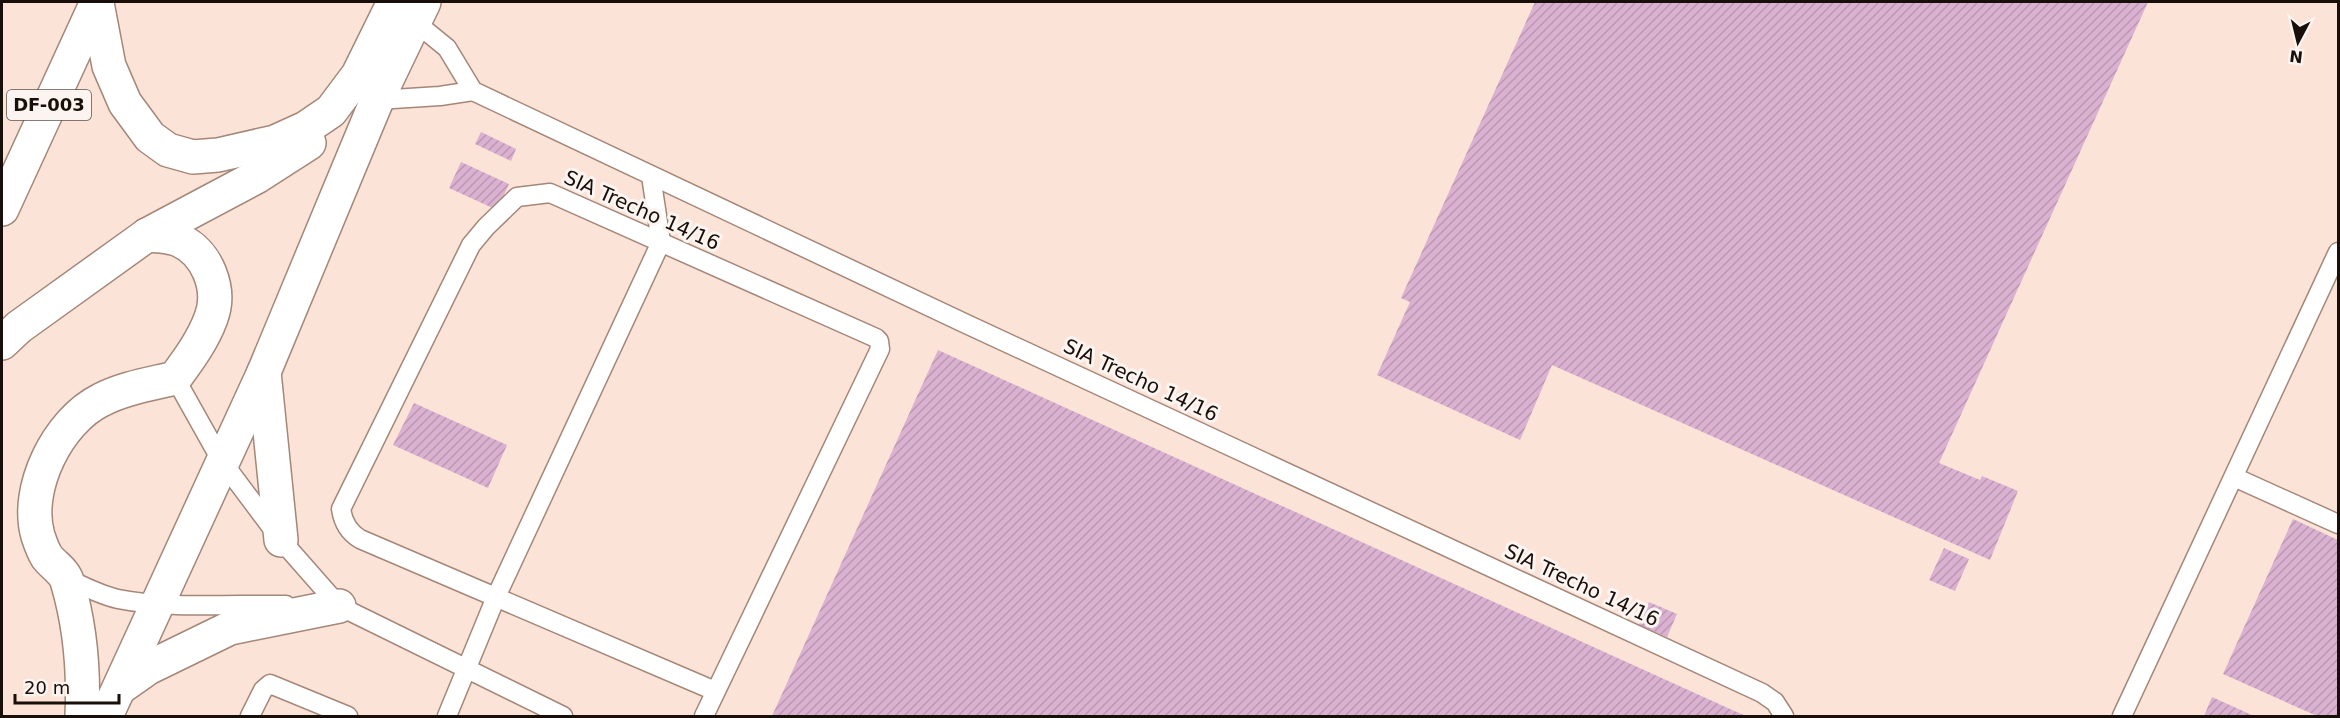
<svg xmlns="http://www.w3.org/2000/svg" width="2340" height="718" font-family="'DejaVu Sans',sans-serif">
  <defs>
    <pattern id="building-hatch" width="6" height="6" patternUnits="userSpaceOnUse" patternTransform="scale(1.5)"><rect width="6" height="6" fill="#dbb1d1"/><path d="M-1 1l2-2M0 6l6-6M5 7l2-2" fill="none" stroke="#bb97b2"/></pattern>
  </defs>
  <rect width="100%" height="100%" fill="#fce3d7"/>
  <g fill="url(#building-hatch)">
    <polygon points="1535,2 2148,2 1939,463 1980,480 1982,476 2018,491 1990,560 1552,365 1520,440 1377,375 1410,302 1401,298"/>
    <polygon points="481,132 516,149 511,161 475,144"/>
    <polygon points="461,162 509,184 497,210 449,188"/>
    <polygon points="938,350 1730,709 1746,716 772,716"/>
    <polygon points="414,403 507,445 488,488 393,445"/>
    <polygon points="2293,519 2338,540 2338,716 2317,716 2223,674"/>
    <polygon points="1944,548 1969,559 1955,591 1929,580"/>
    <polygon points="1649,602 1677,614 1667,637 1639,625"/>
    <polygon points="2212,697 2254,716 2204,716"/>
  </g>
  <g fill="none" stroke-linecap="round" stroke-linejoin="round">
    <defs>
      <g id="service">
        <polyline points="415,22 447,48 473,91 962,322 1762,693 1775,702 1784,716"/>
        <polyline points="377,100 440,96 473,91"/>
        <polyline points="175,378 221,460 281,540 339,606 563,716"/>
        <polyline points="2234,477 2338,524"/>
        <path d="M66,578c17,8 34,17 52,21 50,10 116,5 168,6"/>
        <polyline points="250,716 263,690 270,684 348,716"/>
        <polyline points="447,716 496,597 661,242 651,176"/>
        <path d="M704,716l176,-367 -1,-8 -3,-3 -326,-145 -33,4 -31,30 -15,18 -130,264c2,13 7,23 19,30l355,152"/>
        <polyline points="2122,716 2338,252"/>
      </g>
      <g id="secondary">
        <polyline points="97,3 109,66 125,103 150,137 168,150 193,157 218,155 275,142 306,128 331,111 358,75 394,2"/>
        <polyline points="2,343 19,327 147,235 256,177 309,143"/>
        <polyline points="264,372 281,540"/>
        <polyline points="121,687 148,668 230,628 339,606"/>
        <path d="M82,716c2,-44 -2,-92 -15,-135 -3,-10 -14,-16 -20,-24 -4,-6 -7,-15 -9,-21 -14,-47 20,-115 63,-136 23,-12 50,-16 74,-22 14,-19 28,-38 36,-60 11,-29 -4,-66 -32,-78 -9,-4 -22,-4 -32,-5"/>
        <polyline points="106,716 264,372 377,100 424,2"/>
      </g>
      <polyline id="trunk" points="2,209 97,2"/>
    </defs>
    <use href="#service" stroke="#a38779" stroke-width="21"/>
    <use href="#secondary" stroke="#a38779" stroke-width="36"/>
    <use href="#trunk" stroke="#a38779" stroke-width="36"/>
    <use href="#service" stroke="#fff" stroke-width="18"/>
    <use href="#secondary" stroke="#fff" stroke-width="33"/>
    <use href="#trunk" stroke="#fff" stroke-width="33"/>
  </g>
  <g text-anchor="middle" stroke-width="6" stroke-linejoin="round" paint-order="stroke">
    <rect fill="#fbf4f1" stroke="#5d544f" stroke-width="1.5" x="7" y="90" width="84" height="30" rx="4.5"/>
    <g font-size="18" font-weight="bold" fill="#190f0a">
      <text x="49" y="111">DF-003</text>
    </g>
    <g font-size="20" fill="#190f0a" stroke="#fbf4f1">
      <text transform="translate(642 210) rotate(24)" y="7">SIA Trecho 14/16</text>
      <text transform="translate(1141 380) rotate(25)" y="7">SIA Trecho 14/16</text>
      <text transform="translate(1582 585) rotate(25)" y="7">SIA Trecho 14/16</text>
    </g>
  </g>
  <rect width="2340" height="718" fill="none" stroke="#190f0a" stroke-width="6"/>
  <g transform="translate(2298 42) rotate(187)" stroke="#fbf4f1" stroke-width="4.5" paint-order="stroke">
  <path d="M0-4.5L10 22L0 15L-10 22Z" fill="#190f0a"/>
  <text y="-9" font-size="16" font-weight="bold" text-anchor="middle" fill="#190f0a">N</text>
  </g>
  <path d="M15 694v9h104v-9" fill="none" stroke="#190f0a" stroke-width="3"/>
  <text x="24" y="694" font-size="18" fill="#190f0a" stroke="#fbf4f1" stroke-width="4.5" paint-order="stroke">20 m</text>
</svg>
